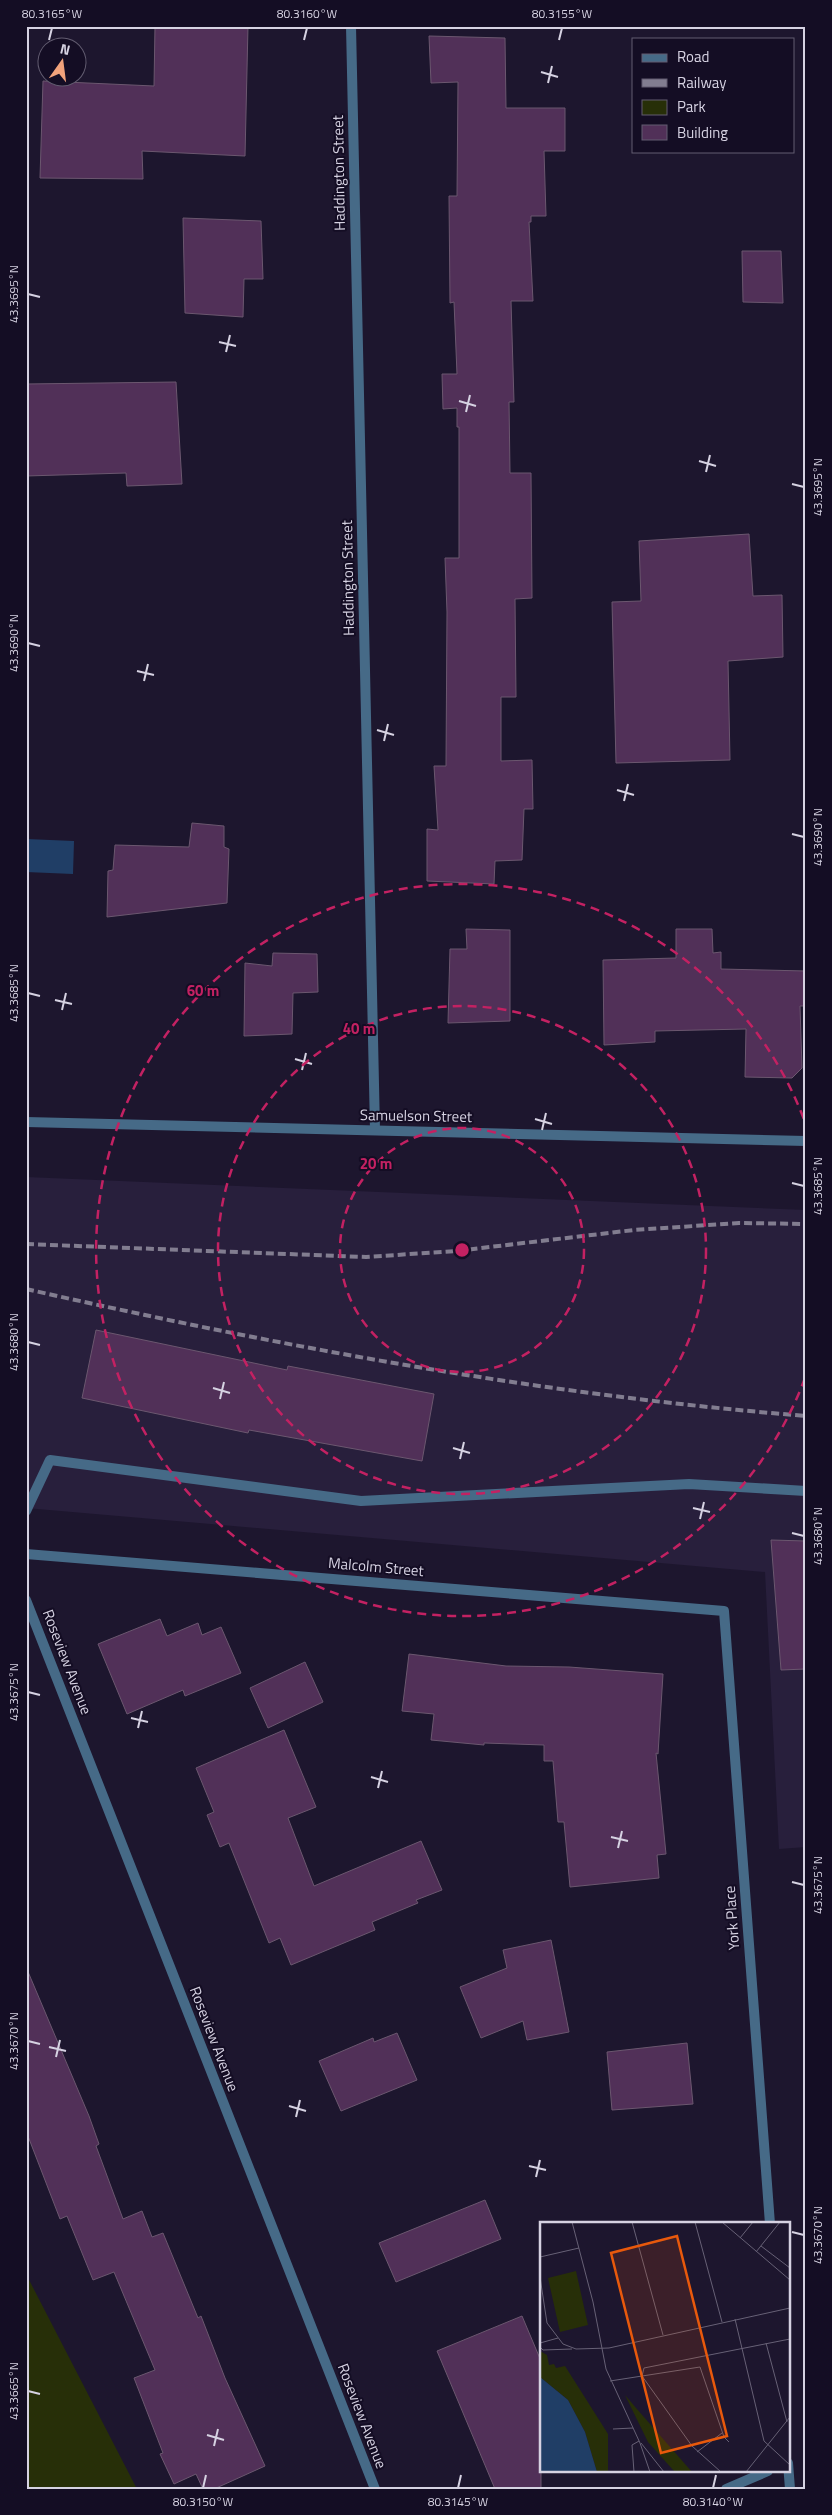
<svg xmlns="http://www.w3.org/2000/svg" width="832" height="2515" font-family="'Titillium Web',sans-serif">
  <rect width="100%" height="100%" fill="#1d162e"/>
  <polygon fill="#281f3c" points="26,1177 806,1210 806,1847 779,1849 765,1572 26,1508"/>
  <polygon fill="#272f08" points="26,2274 137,2489 26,2489"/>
  <polygon fill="#203e66" points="26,839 74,841 73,874 26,872"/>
  <g fill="#513058" stroke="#6b576f">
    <polygon points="155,26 248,26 245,156 142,151 143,179 40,178 43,81 154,86"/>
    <polygon points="429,36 505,38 506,108 565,108 565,151 544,151 546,216 531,216 531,222 529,222 533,301 511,301 514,402 509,402 510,473 531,473 532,598 515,599 516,697 501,697 501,761 532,760 533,809 524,809 522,860 495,861 494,884 427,881 427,829 438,830 434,766 446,766 447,612 445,558 459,558 459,427 457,427 457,408 443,409 442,374 457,374 454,302 450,303 449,196 457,196 458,82 431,83"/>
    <polygon points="183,218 261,221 263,279 244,279 243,317 185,313"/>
    <polygon points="742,251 781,251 783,303 743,302"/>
    <polygon points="176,382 182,484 127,486 126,473 26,476 26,384"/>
    <polygon points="749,534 753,596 782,595 783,657 728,661 730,760 616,763 612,602 641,601 639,541"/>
    <polygon points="192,823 224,826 224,847 229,849 227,903 107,917 108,871 113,870 115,845 189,847"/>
    <polygon points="466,929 510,930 510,1021 448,1023 450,949 467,949"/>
    <polygon points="676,929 712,929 713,953 721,952 721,969 806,971 806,1006 800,1006 802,1068 792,1078 745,1077 746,1029 655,1031 655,1042 604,1045 603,960 676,958"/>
    <polygon points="273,953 317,954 318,992 293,993 292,1034 244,1036 245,963 272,966"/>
    <polygon points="96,1330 287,1370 288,1366 434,1394 422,1461 249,1430 248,1433 82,1398"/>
    <polygon points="771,1540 806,1541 806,1669 781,1670"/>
    <polygon points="160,1619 167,1636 198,1623 202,1635 221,1627 241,1673 185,1696 183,1690 127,1714 98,1644"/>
    <polygon points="409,1654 506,1666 569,1667 663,1674 658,1754 656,1753 666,1854 657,1855 659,1878 570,1887 564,1822 558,1822 553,1761 544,1761 544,1745 484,1743 484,1745 431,1740 434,1714 402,1711"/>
    <polygon points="305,1662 323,1702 268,1728 250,1688"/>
    <polygon points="284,1730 316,1807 288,1818 314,1886 421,1841 442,1890 416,1900 418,1903 372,1922 375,1930 291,1965 280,1938 269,1943 229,1843 220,1847 207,1815 214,1812 196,1768"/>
    <polygon points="551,1940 569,2032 527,2040 523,2021 481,2038 460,1987 507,1968 503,1950"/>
    <polygon points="26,1967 89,2116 99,2144 96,2146 123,2219 142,2211 152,2237 163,2233 198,2318 201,2316 225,2378 265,2466 214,2489 203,2489 196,2474 174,2484 160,2454 163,2453 134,2378 155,2370 114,2272 93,2280 67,2216 60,2219 26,2131"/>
    <polygon points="397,2033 417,2080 341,2111 319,2061 373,2038 374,2042"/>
    <polygon points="687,2043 693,2104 612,2110 607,2052"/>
    <polygon points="485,2200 501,2239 396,2282 379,2243"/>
    <polygon points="522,2316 541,2361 541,2489 495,2489 437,2351"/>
  </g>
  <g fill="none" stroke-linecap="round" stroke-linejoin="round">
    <g stroke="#466a87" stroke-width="10">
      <polyline points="26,1511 50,1460 361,1501 689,1484 806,1491"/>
      <polyline points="726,2489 768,2471"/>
    </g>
    <g stroke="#466a87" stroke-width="10">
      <polyline points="351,26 375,1130"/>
      <polyline points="26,1554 724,1611 770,2224"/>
      <polyline points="26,1600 375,2489"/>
      <polyline points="788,2463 790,2489"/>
    </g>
    <polyline stroke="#466a87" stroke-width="10" points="26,1122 806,1141"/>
    <g stroke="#827d90" stroke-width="4" stroke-dasharray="8 4" stroke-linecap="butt">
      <polyline points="26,1244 366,1257 456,1251 634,1230 739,1223 806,1224"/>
      <path d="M26,1289c257,58 517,106 780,127"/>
    </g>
  </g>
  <path fill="none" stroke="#d6d2e2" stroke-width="2" d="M49,40l3,-12M304,40l3,-12M559,40l3,-12M541,72l17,5M548,83l4,-17M28,294l12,3M219,342l17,4M226,352l4,-17M459,401l17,5M466,412l4,-17M699,461l17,5M706,472l4,-17M792,484l12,3M28,643l12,3M137,671l17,4M144,681l4,-17M377,730l17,5M384,741l4,-17M617,790l17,5M624,801l4,-17M792,834l12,3M28,993l12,3M55,1000l17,4M62,1010l4,-17M295,1059l17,5M302,1070l4,-17M535,1119l17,5M542,1130l4,-17M792,1183l12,3M28,1342l12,3M213,1388l17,5M220,1399l4,-17M453,1448l17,5M460,1459l4,-17M693,1508l17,4M700,1519l4,-17M792,1533l12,3M28,1692l12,3M131,1718l17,4M138,1728l4,-17M371,1777l17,5M378,1788l4,-17M611,1837l17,4M618,1848l4,-17M792,1882l12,3M28,2041l12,3M49,2047l17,4M56,2057l4,-17M289,2106l17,5M296,2117l4,-17M529,2166l17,4M536,2177l4,-17M792,2232l12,3M28,2391l12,3M207,2435l17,5M214,2446l4,-17M203,2488l3,-13M458,2488l3,-13M713,2488l3,-13"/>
  <g fill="none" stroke="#c32162" stroke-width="2.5" stroke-dasharray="9 6">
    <circle cx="462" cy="1250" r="122"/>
    <circle cx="462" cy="1250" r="244"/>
    <path d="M805 1378A366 366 0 1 1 805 1122"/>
  </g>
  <g text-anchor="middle" stroke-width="4" stroke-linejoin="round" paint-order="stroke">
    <g font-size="15" fill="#d6d2e2" stroke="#140d24">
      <text transform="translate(339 173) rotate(-91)" y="5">Haddington Street</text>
      <text transform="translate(348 578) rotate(-91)" y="5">Haddington Street</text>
      <text transform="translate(416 1116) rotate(1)" y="5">Samuelson Street</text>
      <text transform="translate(376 1567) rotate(5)" y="5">Malcolm Street</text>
      <text transform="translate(67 1662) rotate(69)" y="5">Roseview Avenue</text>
      <text transform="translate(732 1918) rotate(-94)" y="5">York Place</text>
      <text transform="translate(214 2039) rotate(69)" y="5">Roseview Avenue</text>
      <text transform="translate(362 2416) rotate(69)" y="5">Roseview Avenue</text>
    </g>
  </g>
  <g transform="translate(540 2222)">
    <rect width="250" height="250" fill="#1d162e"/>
    <path d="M36,49l12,54 -28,7 -12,-54zM0,129l7,4 2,10 5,-1 2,4 9,-2 43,68v38h-11l-12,-40 -17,-32 -28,-23zM85,173l11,13 56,64 -18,-1 -26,-29z" fill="#272f08"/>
    <path d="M0,155l28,23 17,32 12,40h-57z" fill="#203e66"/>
    <path fill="none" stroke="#676176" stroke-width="1" d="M32,0l21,80 13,67 34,74 10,29M92,0l31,113M155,0l27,100M182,0l68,58M200,16l13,-16M221,24l29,22M216,30l24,-30M0,35l39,-9M0,55l7,46 16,21 13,5 33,-1 181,-40M195,97l29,122 26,24M0,121l18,-5M226,121l21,79M0,125l3,3 29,-1M102,154l2,-8 146,-29M102,154l50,70 29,26M70,159l90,-14 24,70 5,5M73,207l20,-1M101,221l23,29M157,230l25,-19M94,250l-2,-27 7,-4M206,250l44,-55"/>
    <path fill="#e8590c" fill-opacity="0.15" stroke="#e8590c" stroke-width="2.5" d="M137,14l50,200 -66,17 -50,-200z"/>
    <rect width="250" height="250" fill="none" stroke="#d6d2e2" stroke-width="2.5"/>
  </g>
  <circle cx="462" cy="1250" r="8" fill="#c32162" stroke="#140d24" stroke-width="2.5"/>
  <g font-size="15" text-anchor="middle" font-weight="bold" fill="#c32162" stroke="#140d24" stroke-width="4" stroke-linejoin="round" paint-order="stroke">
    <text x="203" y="996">60 m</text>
    <text x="359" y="1034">40 m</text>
    <text x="376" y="1169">20 m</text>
  </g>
  <rect width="832" height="2515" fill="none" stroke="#140d24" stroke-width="55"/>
  <rect x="632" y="38" width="162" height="115" fill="#140d24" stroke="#625c70"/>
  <rect x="642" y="54" width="25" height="8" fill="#466a87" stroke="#625c70"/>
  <text x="677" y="62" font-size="15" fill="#d6d2e2">Road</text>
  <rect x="642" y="79" width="25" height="8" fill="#827d90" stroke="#625c70"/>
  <text x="677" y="88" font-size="15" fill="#d6d2e2">Railway</text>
  <rect x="642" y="100" width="25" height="15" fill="#272f08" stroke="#625c70"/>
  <text x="677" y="112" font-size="15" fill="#d6d2e2">Park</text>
  <rect x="642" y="125" width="25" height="15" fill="#513058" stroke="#625c70"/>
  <text x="677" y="138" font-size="15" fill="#d6d2e2">Building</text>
  <g transform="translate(62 62) rotate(14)"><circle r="24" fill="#140d24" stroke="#625c70"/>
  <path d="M0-4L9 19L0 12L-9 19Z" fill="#f1a27b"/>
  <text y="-8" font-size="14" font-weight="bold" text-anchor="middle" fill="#d6d2e2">N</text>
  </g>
  <rect x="28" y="28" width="776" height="2460" fill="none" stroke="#d6d2e2" stroke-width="2"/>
  <g font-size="12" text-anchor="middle" fill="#d6d2e2">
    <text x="52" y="18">80.3165°W</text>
    <text x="307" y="18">80.3160°W</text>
    <text x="562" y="18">80.3155°W</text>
    <text transform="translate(14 294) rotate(-90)" y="4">43.3695°N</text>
    <text transform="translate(818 487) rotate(-90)" y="4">43.3695°N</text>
    <text transform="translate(14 643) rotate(-90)" y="4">43.3690°N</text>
    <text transform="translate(818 837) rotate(-90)" y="4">43.3690°N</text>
    <text transform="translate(14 993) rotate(-90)" y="4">43.3685°N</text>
    <text transform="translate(818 1186) rotate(-90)" y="4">43.3685°N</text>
    <text transform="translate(14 1342) rotate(-90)" y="4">43.3680°N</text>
    <text transform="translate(818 1536) rotate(-90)" y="4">43.3680°N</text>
    <text transform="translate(14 1692) rotate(-90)" y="4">43.3675°N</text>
    <text transform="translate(818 1885) rotate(-90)" y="4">43.3675°N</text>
    <text transform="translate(14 2041) rotate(-90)" y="4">43.3670°N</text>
    <text transform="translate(818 2235) rotate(-90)" y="4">43.3670°N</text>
    <text transform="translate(14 2391) rotate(-90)" y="4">43.3665°N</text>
    <text x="203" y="2506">80.3150°W</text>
    <text x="458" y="2506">80.3145°W</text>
    <text x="713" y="2506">80.3140°W</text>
  </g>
</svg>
